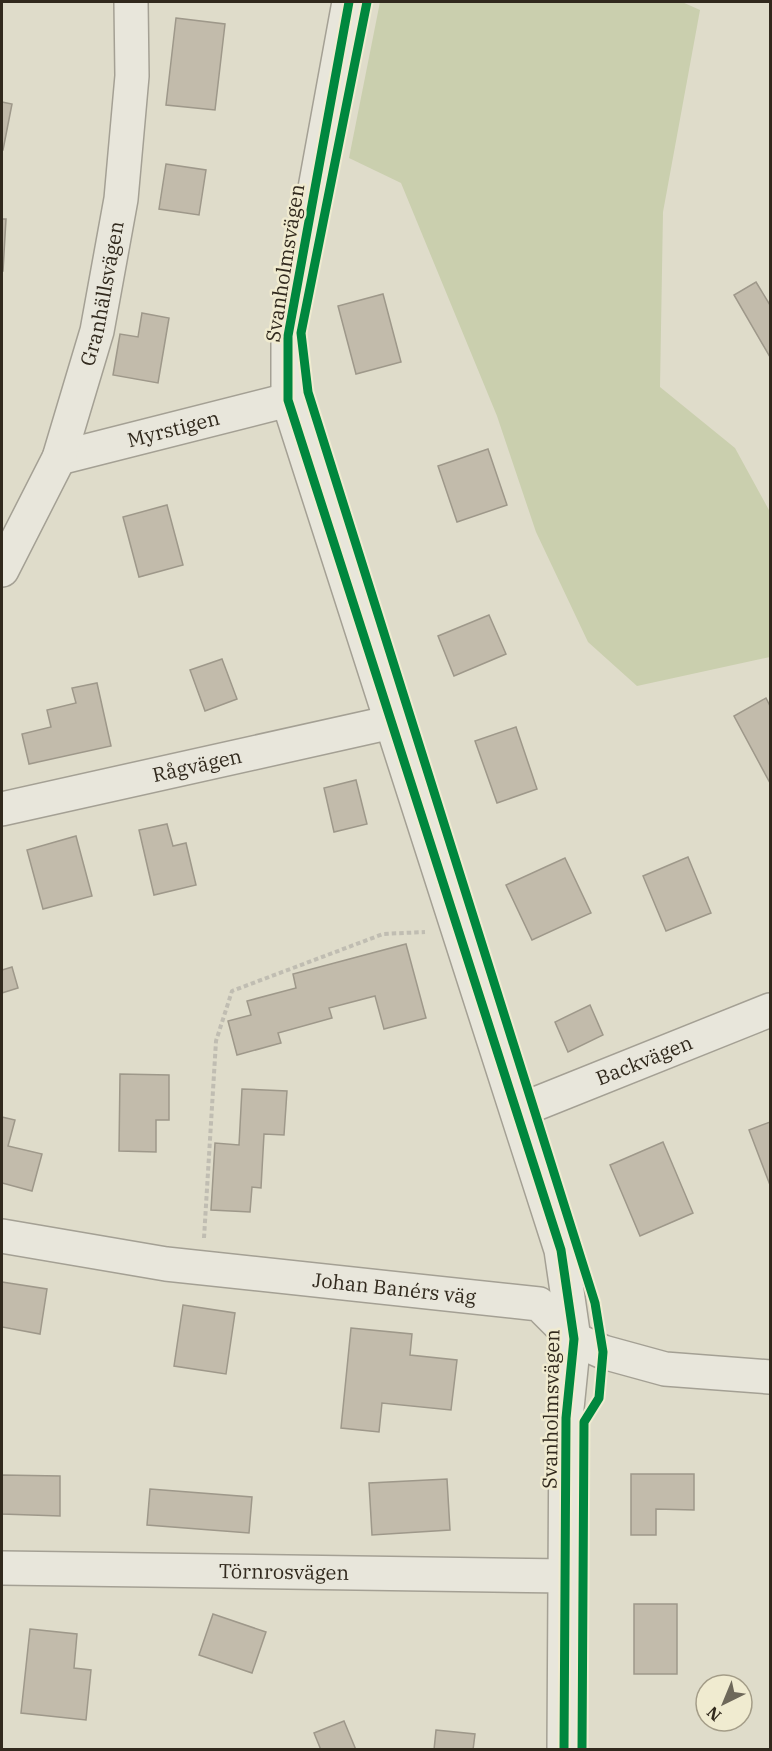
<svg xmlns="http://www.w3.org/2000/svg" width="772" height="1751" font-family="'IBM Plex Serif',serif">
  <rect width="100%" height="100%" fill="#dfdcca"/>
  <polygon fill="#cacfae" points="380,2 682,2 700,10 663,212 660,387 735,448 770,512 770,657 637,686 588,642 536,532 497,416 401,183 349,158"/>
  <g fill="#c2bbab" stroke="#9e988a" stroke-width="1.5">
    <polygon points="176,18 225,24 215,110 166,105"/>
    <polygon points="2,102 12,104 3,150 2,150"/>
    <polygon points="166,164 206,170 199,215 159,209"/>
    <polygon points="2,219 6,219 3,271 2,271"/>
    <polygon points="756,282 770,305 770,357 734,295"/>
    <polygon points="383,294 401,362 356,374 338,306"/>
    <polygon points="142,313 169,318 158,383 113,375 120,334 138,337"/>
    <polygon points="488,449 507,505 457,522 438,466"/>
    <polygon points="167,505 183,565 139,577 123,517"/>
    <polygon points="489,615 506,654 454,676 438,636"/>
    <polygon points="222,659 237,699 205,711 190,670"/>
    <polygon points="97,683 111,746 29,764 22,734 51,727 47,710 76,703 72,688"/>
    <polygon points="766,698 770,706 770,783 734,716"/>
    <polygon points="516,727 537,789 497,803 475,741"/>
    <polygon points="356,780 367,824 334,832 324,788"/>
    <polygon points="167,824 173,846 186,843 196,885 154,895 139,830"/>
    <polygon points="76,836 92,896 43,909 27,850"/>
    <polygon points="688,857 711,913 666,931 643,876"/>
    <polygon points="565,858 591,913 532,940 506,885"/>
    <polygon points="406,944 426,1018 384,1029 375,996 329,1008 332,1018 278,1033 281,1043 237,1055 228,1021 251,1015 247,1001 296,988 293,974"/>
    <polygon points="12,967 18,988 2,993 2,970"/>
    <polygon points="590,1005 603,1035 568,1052 555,1022"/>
    <polygon points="120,1074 169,1075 169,1120 156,1120 156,1152 119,1151"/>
    <polygon points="242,1089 287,1091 284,1135 264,1134 261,1188 252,1187 250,1212 211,1210 215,1143 239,1145"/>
    <polygon points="2,1117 15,1120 8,1146 42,1154 32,1191 2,1183"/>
    <polygon points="770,1122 770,1185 749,1130"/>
    <polygon points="663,1142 693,1213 640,1236 610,1165"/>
    <polygon points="2,1282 47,1289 40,1334 2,1327"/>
    <polygon points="183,1305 235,1313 226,1374 174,1366"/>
    <polygon points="351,1328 412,1334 410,1355 457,1360 451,1410 382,1403 379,1432 341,1428"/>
    <polygon points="631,1474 694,1474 694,1510 656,1509 656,1535 631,1535"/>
    <polygon points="2,1475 60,1476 60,1516 2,1514"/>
    <polygon points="447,1479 450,1530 372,1535 369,1483"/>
    <polygon points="150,1489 252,1497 249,1533 147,1525"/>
    <rect x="634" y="1604" width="43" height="70"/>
    <polygon points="213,1614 266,1632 252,1673 199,1655"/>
    <polygon points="30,1629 77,1634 74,1668 91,1670 86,1720 21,1713"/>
    <polygon points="344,1721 356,1750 321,1750 314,1733"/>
    <polygon points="436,1730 475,1734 473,1750 434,1750"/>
  </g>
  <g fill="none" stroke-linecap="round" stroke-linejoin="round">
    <defs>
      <g id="street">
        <polyline points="349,2 288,336 288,400 561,1250 574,1339 566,1418 564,1750"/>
        <path id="s1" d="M59,458l229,-58"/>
        <path id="s2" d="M2,570l57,-112 38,-127 24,-132 11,-123 -1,-74"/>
        <path id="s3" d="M2,809l390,-87"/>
        <path id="s4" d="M518,1111l252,-101"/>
        <path id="s5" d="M2,1236l164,28 373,40 35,35 29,13 62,17 105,8"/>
        <path id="s6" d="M2,1568l564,8"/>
      </g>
    </defs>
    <use href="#street" stroke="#a4a094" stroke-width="36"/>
    <polyline stroke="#c0bdb2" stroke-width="4" stroke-dasharray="4.5 3" stroke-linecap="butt" points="204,1238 216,1041 232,991 383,934 425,932"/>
    <use href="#street" stroke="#e8e6db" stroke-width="33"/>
    <defs>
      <g id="cycleway">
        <polyline points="349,2 288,336 288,400 561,1250 574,1339 566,1418 564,1750"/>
        <polyline points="367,2 301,333 308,392 595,1303 603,1352 599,1398 584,1422 582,1750"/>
      </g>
    </defs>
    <use href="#cycleway" stroke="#f0ebd0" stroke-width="13"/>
    <use href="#cycleway" stroke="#00873e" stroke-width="9"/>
  </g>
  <g text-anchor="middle" stroke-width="5" stroke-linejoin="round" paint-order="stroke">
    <g font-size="20" fill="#31291d" stroke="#f0ebd0">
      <text transform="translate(285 263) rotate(-81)" y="7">Svanholmsvägen</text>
      <text dy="7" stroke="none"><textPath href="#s2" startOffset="296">Granhällsvägen</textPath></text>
      <text dy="7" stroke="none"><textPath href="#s1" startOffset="118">Myrstigen</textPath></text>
      <text dy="7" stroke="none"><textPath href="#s3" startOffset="200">Rågvägen</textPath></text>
      <text dy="7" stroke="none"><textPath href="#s4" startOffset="136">Backvägen</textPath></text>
      <text dy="7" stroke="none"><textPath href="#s5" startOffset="396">Johan Banérs väg</textPath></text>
      <text transform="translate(551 1409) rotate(-89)" y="7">Svanholmsvägen</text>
      <text dy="7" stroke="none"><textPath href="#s6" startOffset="282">Törnrosvägen</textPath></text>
    </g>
  </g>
  <rect width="772" height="1751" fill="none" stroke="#31291d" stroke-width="6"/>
  <g transform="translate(724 1703) rotate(223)"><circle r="28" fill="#f0ebd0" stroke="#a49d88" stroke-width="1.5"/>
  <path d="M0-4.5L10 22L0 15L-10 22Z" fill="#6e685a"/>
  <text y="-9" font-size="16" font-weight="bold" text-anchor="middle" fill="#31291d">N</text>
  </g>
</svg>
